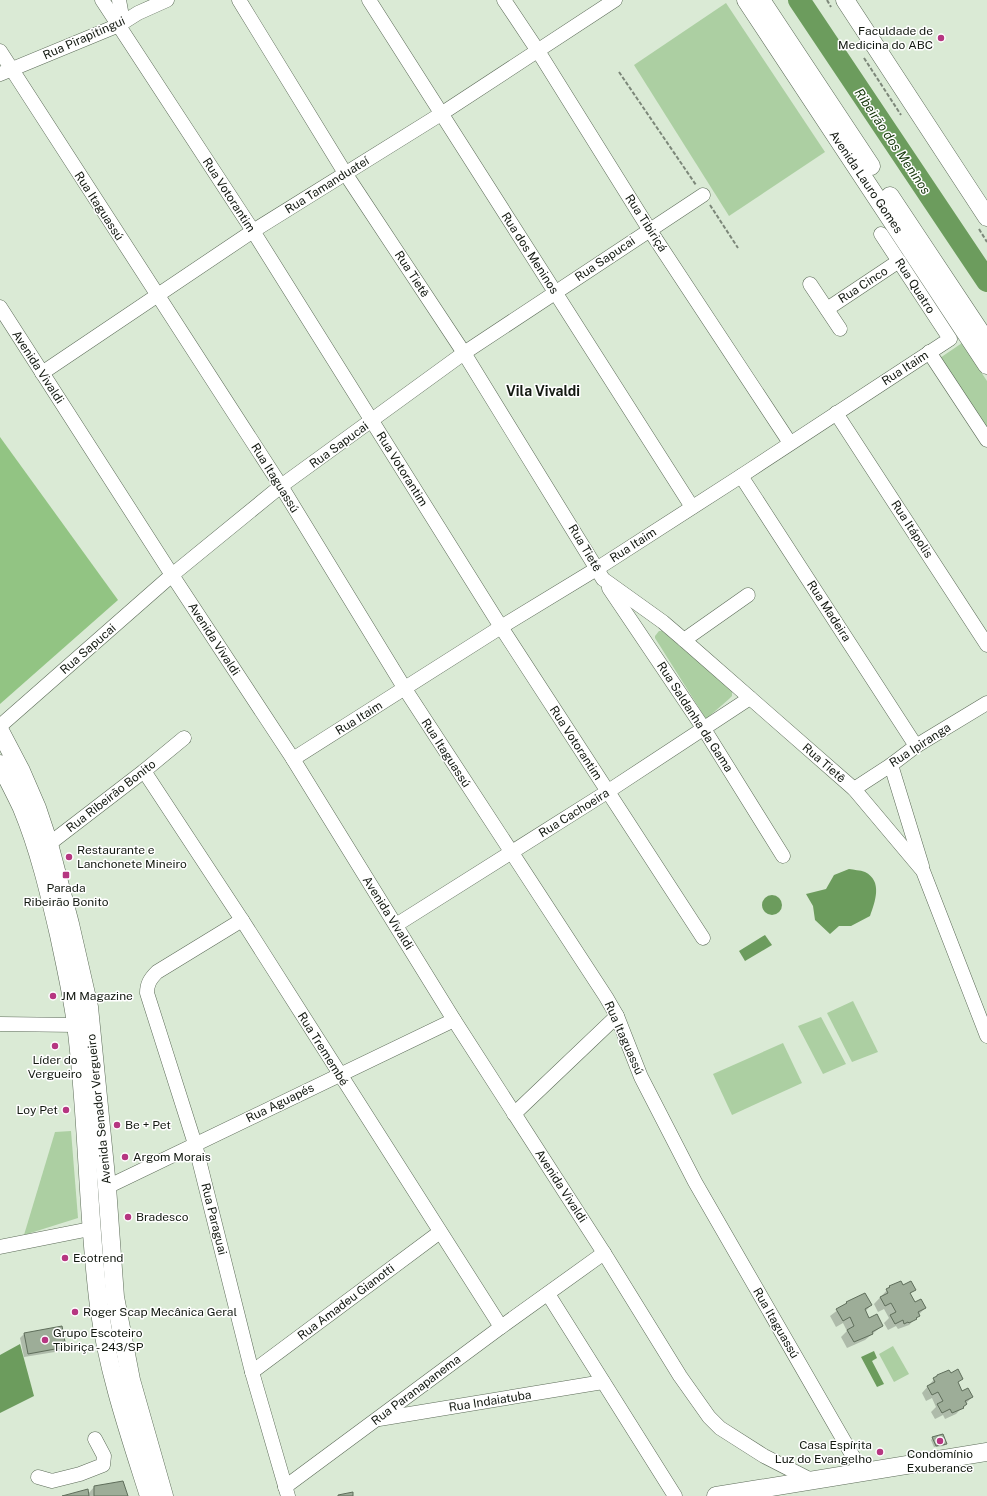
<svg xmlns="http://www.w3.org/2000/svg" width="987" height="1496" font-family="'Public Sans',sans-serif">
  <rect width="100%" height="100%" fill="#daead5"/>
  <g fill="#accfa2">
    <polygon points="726,3 825,152 729,216 634,65"/>
    <polygon points="962,343 987,381 987,430 940,358"/>
    <polygon points="659,631 662,631 732,691 732,696 729,699 706,719 655,638 655,636"/>
    <polygon points="853,1001 878,1052 852,1062 827,1013"/>
    <polygon points="821,1017 846,1064 823,1074 798,1026"/>
    <polygon points="783,1043 802,1083 732,1115 713,1074"/>
    <polygon points="71,1131 78,1218 24,1235 55,1132"/>
    <polygon points="893,1346 909,1374 894,1382 879,1354"/>
  </g>
  <polygon fill="#92c483" points="0,437 118,600 0,704"/>
  <g fill="#6c9c5d">
    <path d="M849,869c5,1 11,1 16,3 18,9 10,30 5,44l-19,10h-12l-9,8 -15,-14 -2,-14 -7,-12 20,-5 8,-14z"/>
    <circle cx="772" cy="905" r="10"/>
    <polygon points="765,935 772,945 745,961 739,951"/>
    <polygon points="20,1344 34,1396 0,1413 0,1355"/>
    <polygon points="874,1351 877,1358 872,1361 884,1384 877,1387 861,1357"/>
  </g>
  <g fill="#0003">
    <polygon points="901,1282 903,1286 915,1289 910,1294 915,1303 925,1308 909,1325 898,1329 896,1326 888,1330 884,1323 889,1318 884,1309 878,1312 874,1304 890,1287"/>
    <polygon points="847,1303 871,1305 865,1312 869,1319 882,1326 865,1340 847,1348 841,1337 847,1331 843,1323 836,1327 830,1316"/>
    <polygon points="24,1334 65,1347 61,1351 24,1357 20,1338"/>
    <polygon points="950,1375 962,1378 957,1383 962,1392 972,1397 956,1414 945,1419 943,1415 935,1419 931,1412 936,1407 932,1398 926,1401 922,1393 937,1376"/>
    <polygon points="933,1438 946,1444 944,1446 934,1447 931,1440"/>
    <polygon points="94,1487 127,1496 66,1496 88,1494"/>
  </g>
  <g fill="none" stroke-linecap="round" stroke-linejoin="round">
    <polyline stroke="#6c9c5d" stroke-width="22" points="799,0 987,281"/>
  </g>
  <g fill="#9dad98" stroke="#5f6e5b">
    <polygon points="901,1281 903,1285 911,1281 916,1290 910,1293 915,1302 921,1299 926,1308 918,1312 920,1316 916,1318 917,1319 909,1323 908,1322 904,1324 903,1320 895,1324 890,1315 896,1312 891,1303 885,1306 880,1297 888,1293 886,1289 890,1287 889,1286"/>
    <polygon points="865,1293 872,1305 865,1309 869,1318 877,1314 883,1326 872,1332 873,1334 854,1342 847,1330 854,1326 850,1317 843,1321 836,1309 847,1303 846,1302"/>
    <polygon points="62,1326 66,1347 28,1354 24,1333"/>
    <polygon points="958,1369 963,1379 958,1382 962,1391 968,1388 973,1397 965,1401 967,1404 963,1407 964,1408 952,1413 950,1409 942,1413 937,1404 943,1401 938,1392 932,1395 927,1386 935,1382 933,1378 937,1376 937,1375 949,1370 951,1373"/>
    <polygon points="943,1434 947,1444 936,1446 932,1437"/>
    <polygon points="123,1481 128,1496 94,1496 94,1486"/>
    <polygon points="88,1489 89,1496 62,1496"/>
    <polygon points="353,1492 353,1496 338,1496 338,1495"/>
  </g>
  <g fill="none" stroke-linecap="round" stroke-linejoin="round">
    <defs>
      <g id="minor">
        <polyline points="102,0 253,231 501,627 703,938"/>
        <polyline points="119,0 123,22"/>
        <polyline points="239,0 345,173 464,353 603,579 663,622 684,640 854,789 923,871 987,1036"/>
        <polyline points="369,0 692,507"/>
        <polyline points="504,0 538,51 649,229 790,443"/>
        <polyline points="0,51 281,486 405,689 606,997 617,1016 641,1077 695,1182 862,1472"/>
        <polyline points="0,74 119,25 138,13 167,0"/>
        <polyline points="810,284 840,329"/>
        <polyline points="0,307 172,575 293,759 454,1020 604,1253 680,1376 709,1417 720,1428 764,1456 811,1480"/>
        <polyline points="827,309 899,261"/>
        <polyline points="929,352 987,440"/>
        <polyline points="42,373 253,231 441,114 615,0"/>
        <polyline points="836,413 987,645"/>
        <polyline points="741,476 916,746"/>
        <polyline points="609,588 704,729 783,856"/>
        <polyline points="684,640 748,595"/>
        <polyline points="0,726 172,575 281,486 464,353 703,195"/>
        <polyline points="293,759 501,627 598,568 741,476 950,339 881,234"/>
        <polyline points="891,765 922,866"/>
        <polyline points="144,771 242,920 501,1327"/>
        <polyline points="854,789 891,765 916,746 987,703"/>
        <polyline points="40,849 49,844 144,771 184,738"/>
        <path d="M242,920l-85,52c-7,7 -10,12 -10,21l48,151 57,228 36,124"/>
        <polyline points="396,925 607,792 750,698"/>
        <polyline points="0,1024 76,1025"/>
        <polyline points="514,1114 617,1016"/>
        <polyline points="107,1187 454,1020"/>
        <polyline points="0,1247 90,1229"/>
        <polyline points="548,1294 675,1496"/>
        <polyline points="252,1372 440,1232"/>
        <polyline points="379,1419 603,1382"/>
        <polyline points="38,1477 52,1481 80,1474 103,1465 104,1456 95,1439"/>
        <polyline points="285,1487 501,1327 604,1253"/>
      </g>
      <g id="major">
        <polyline points="746,0 987,365"/>
        <polyline points="761,0 871,166"/>
        <polyline points="845,0 987,217"/>
        <polyline points="890,196 987,342"/>
        <polyline points="0,731 21,771 37,808 49,844 70,924 89,1007 107,1187 115,1297 131,1380 164,1496"/>
        <path d="M0,764c7,14 15,29 22,44 17,41 27,84 37,127 6,29 13,59 17,89 12,94 11,188 23,282 9,66 30,127 50,190"/>
        <polyline points="716,1496 987,1452"/>
      </g>
    </defs>
    <use href="#minor" stroke="#5c6b58" stroke-width="15"/>
    <use href="#major" stroke="#5c6b58" stroke-width="19"/>
    <g stroke="#7c8779" stroke-width="2" stroke-dasharray="4 2" stroke-linecap="butt">
      <polyline points="827,0 831,7"/>
      <polyline points="864,58 901,115"/>
      <polyline points="619,72 696,185"/>
      <polyline points="710,205 738,248"/>
      <polyline points="979,229 987,242"/>
    </g>
    <use href="#minor" stroke="#fff" stroke-width="14"/>
    <use href="#major" stroke="#fff" stroke-width="18"/>
  </g>
  <g fill="#b63681" stroke="#fff" stroke-width="1.5">
    <circle cx="941" cy="38" r="4"/>
    <circle cx="69" cy="857" r="4"/>
    <rect x="62" y="871" width="8" height="8" rx="2"/>
    <circle cx="53" cy="996" r="4"/>
    <circle cx="55" cy="1046" r="4"/>
    <circle cx="66" cy="1110" r="4"/>
    <circle cx="117" cy="1125" r="4"/>
    <circle cx="125" cy="1157" r="4"/>
    <circle cx="128" cy="1217" r="4"/>
    <circle cx="65" cy="1258" r="4"/>
    <circle cx="75" cy="1312" r="4"/>
    <circle cx="45" cy="1340" r="4"/>
    <circle cx="940" cy="1441" r="4"/>
    <circle cx="880" cy="1452" r="4"/>
  </g>
  <g text-anchor="middle" stroke-width="3" stroke-linejoin="round" paint-order="stroke">
    <g font-size="12" fill="#131911" stroke="#fff" text-anchor="start">
      <text x="933" y="35" text-anchor="end">Faculdade de<tspan x="933" dy="14">Medicina do ABC</tspan></text>
      <text x="77" y="854">Restaurante e<tspan x="77" dy="14">Lanchonete Mineiro</tspan></text>
      <text x="66" y="892" text-anchor="middle">Parada<tspan x="66" dy="14">Ribeirão Bonito</tspan></text>
      <text x="61" y="1000">JM Magazine</text>
      <text x="55" y="1064" text-anchor="middle">Líder do<tspan x="55" dy="14">Vergueiro</tspan></text>
      <text x="58" y="1114" text-anchor="end">Loy Pet</text>
      <text x="125" y="1129">Be + Pet</text>
      <text x="133" y="1161">Argom Morais</text>
      <text x="136" y="1221">Bradesco</text>
      <text x="73" y="1262">Ecotrend</text>
      <text x="83" y="1316">Roger Scap Mecânica Geral</text>
      <text x="53" y="1337">Grupo Escoteiro<tspan x="53" dy="14">Tibiriça - 243/SP</tspan></text>
      <text x="872" y="1449" text-anchor="end">Casa Espírita<tspan x="872" dy="14">Luz do Evangelho</tspan></text>
      <text x="940" y="1458" text-anchor="middle">Condomínio<tspan x="940" dy="14">Exuberance</tspan></text>
    </g>
    <g font-size="12" fill="#131911" stroke="#fff">
      <text transform="translate(84 38) rotate(-24)" y="4">Rua Pirapitingui</text>
      <text transform="translate(866 182) rotate(56)" y="4">Avenida Lauro Gomes</text>
      <text transform="translate(327 185) rotate(-32)" y="4">Rua Tamanduateí</text>
      <text transform="translate(229 195) rotate(57)" y="4">Rua Votorantim</text>
      <text transform="translate(99 206) rotate(57)" y="4">Rua Itaguassú</text>
      <text transform="translate(646 223) rotate(57)" y="4">Rua Tibiriçá</text>
      <text transform="translate(530 253) rotate(57)" y="4">Rua dos Meninos</text>
      <text transform="translate(605 259) rotate(-34)" y="4">Rua Sapucai</text>
      <text transform="translate(412 274) rotate(57)" y="4">Rua Tietê</text>
      <text transform="translate(863 285) rotate(-33)" y="4">Rua Cinco</text>
      <text transform="translate(915 286) rotate(57)" y="4">Rua Quatro</text>
      <text transform="translate(38 367) rotate(57)" y="4">Avenida Vivaldi</text>
      <text transform="translate(905 368) rotate(-33)" y="4">Rua Itaim</text>
      <text transform="translate(339 445) rotate(-36)" y="4">Rua Sapucai</text>
      <text transform="translate(402 469) rotate(58)" y="4">Rua Votorantim</text>
      <text transform="translate(275 478) rotate(58)" y="4">Rua Itaguassú</text>
      <text transform="translate(912 529) rotate(57)" y="4">Rua Itápolis</text>
      <text transform="translate(633 545) rotate(-33)" y="4">Rua Itaim</text>
      <text transform="translate(585 548) rotate(59)" y="4">Rua Tietê</text>
      <text transform="translate(829 611) rotate(57)" y="4">Rua Madeira</text>
      <text transform="translate(214 639) rotate(57)" y="4">Avenida Vivaldi</text>
      <text transform="translate(88 649) rotate(-41)" y="4">Rua Sapucai</text>
      <text transform="translate(695 717) rotate(57)" y="4">Rua Saldanha da Gama</text>
      <text transform="translate(359 718) rotate(-32)" y="4">Rua Itaim</text>
      <text transform="translate(576 743) rotate(57)" y="4">Rua Votorantim</text>
      <text transform="translate(920 745) rotate(-33)" y="4">Rua Ipiranga</text>
      <text transform="translate(446 753) rotate(57)" y="4">Rua Itaguassú</text>
      <text transform="translate(824 763) rotate(41)" y="4">Rua Tietê</text>
      <text transform="translate(111 796) rotate(-38)" y="4">Rua Ribeirão Bonito</text>
      <text transform="translate(574 813) rotate(-32)" y="4">Rua Cachoeira</text>
      <text transform="translate(388 913) rotate(58)" y="4">Avenida Vivaldi</text>
      <text transform="translate(624 1038) rotate(66)" y="4">Rua Itaguassú</text>
      <text transform="translate(323 1049) rotate(58)" y="4">Rua Tremembé</text>
      <text transform="translate(280 1103) rotate(-26)" y="4">Rua Aguapés</text>
      <text transform="translate(99 1109) rotate(-96)" y="4">Avenida Senador Vergueiro</text>
      <text transform="translate(561 1186) rotate(57)" y="4">Avenida Vivaldi</text>
      <text transform="translate(214 1219) rotate(76)" y="4">Rua Paraguai</text>
      <text transform="translate(346 1302) rotate(-37)" y="4">Rua Amadeu Gianotti</text>
      <text transform="translate(776 1323) rotate(60)" y="4">Rua Itaguassú</text>
      <text transform="translate(416 1390) rotate(-37)" y="4">Rua Paranapanema</text>
      <text transform="translate(490 1401) rotate(-9)" y="4">Rua Indaiatuba</text>
    </g>
    <g font-size="13" font-style="italic" fill="#17380c" stroke="#fff">
      <text transform="translate(893 141) rotate(56)" y="5">Ribeirão dos Meninos</text>
    </g>
    <g font-size="14" font-weight="bold" fill="#131911" stroke="#fff">
      <text x="543" y="396">Vila Vivaldi</text>
    </g>
  </g>
</svg>
